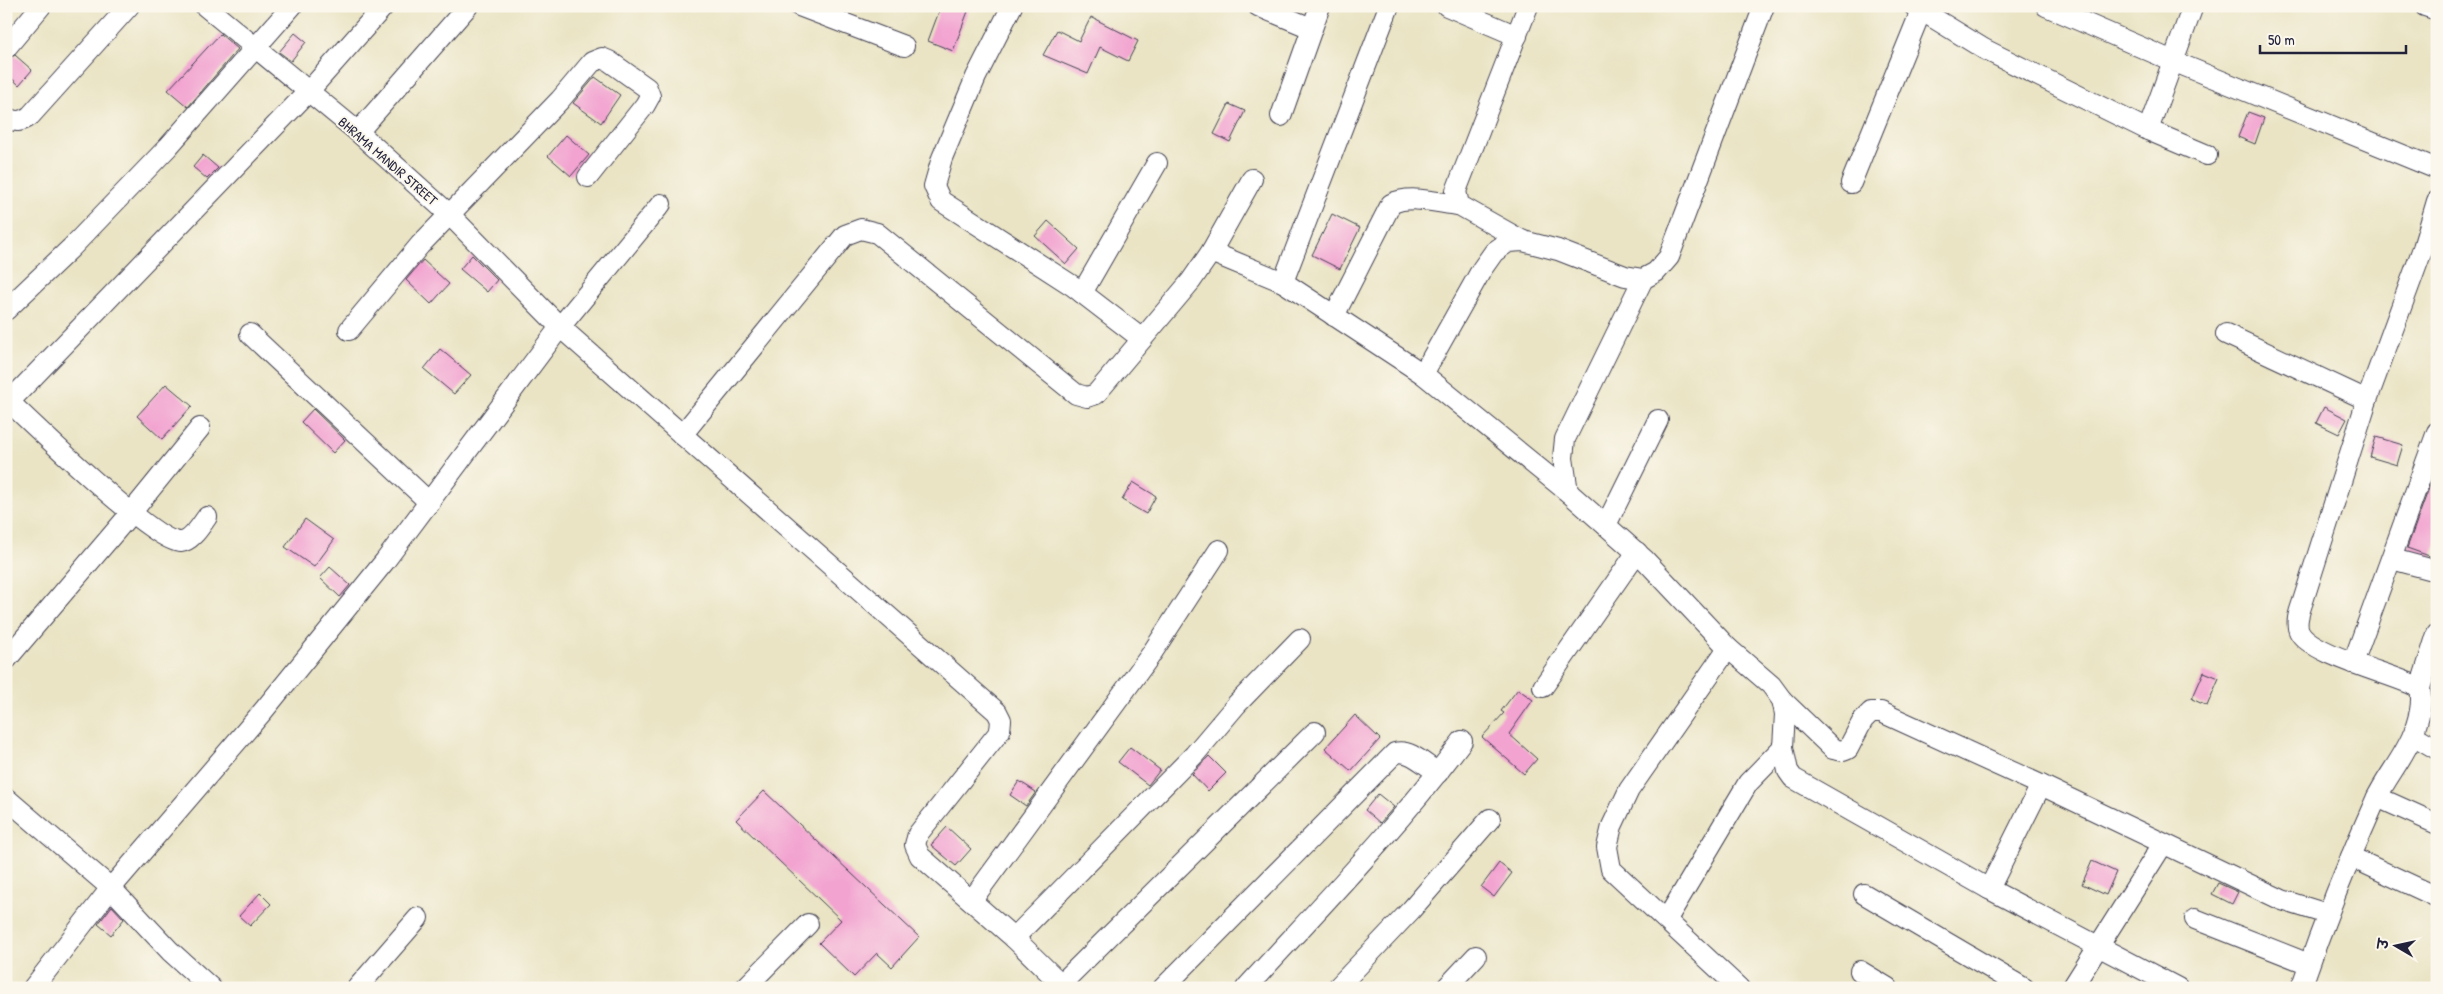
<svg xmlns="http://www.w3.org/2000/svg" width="2443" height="994" font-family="'Patrick Hand','Playpen Sans Deva',sans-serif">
  <rect width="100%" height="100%" fill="#fbf7ec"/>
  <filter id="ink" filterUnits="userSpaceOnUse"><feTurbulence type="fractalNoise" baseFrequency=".02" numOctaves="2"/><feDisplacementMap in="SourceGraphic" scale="10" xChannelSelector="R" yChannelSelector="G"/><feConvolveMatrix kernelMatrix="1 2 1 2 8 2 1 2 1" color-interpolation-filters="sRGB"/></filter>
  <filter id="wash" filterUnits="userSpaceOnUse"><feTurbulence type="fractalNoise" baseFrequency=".0096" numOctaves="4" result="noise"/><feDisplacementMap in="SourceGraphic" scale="20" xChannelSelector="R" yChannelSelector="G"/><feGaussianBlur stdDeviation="1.12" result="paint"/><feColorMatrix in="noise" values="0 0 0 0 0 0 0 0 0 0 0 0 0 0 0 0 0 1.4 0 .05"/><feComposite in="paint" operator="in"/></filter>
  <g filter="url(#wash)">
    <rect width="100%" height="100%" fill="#eae4c5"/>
    <g id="blocks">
      <g fill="#f2a3d0">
        <polygon points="941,6 970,6 953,51 928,41"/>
        <polygon points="1091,17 1138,41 1128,61 1100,47 1088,74 1043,55 1057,30 1079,41"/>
        <polygon points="295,33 306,42 291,61 279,52"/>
        <polygon points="220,34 238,49 188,107 168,90"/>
        <polygon points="15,55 32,70 19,85 6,73 6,60"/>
        <polygon points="595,77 620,95 601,123 573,103"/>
        <polygon points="1229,104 1245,111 1230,142 1214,134"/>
        <polygon points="2248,112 2264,118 2255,144 2238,137"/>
        <polygon points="566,135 589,155 571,176 548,156"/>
        <polygon points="203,155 218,168 207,179 193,167"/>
        <polygon points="1332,214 1360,228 1340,269 1312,255"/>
        <polygon points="1048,221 1079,249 1066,264 1035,236"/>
        <polygon points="472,255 497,280 487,292 460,269"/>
        <polygon points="423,260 449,284 431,304 406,280"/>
        <polygon points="440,349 471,375 454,394 424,369"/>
        <polygon points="166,384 192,406 162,439 137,416"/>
        <polygon points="2324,407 2347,419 2339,434 2316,423"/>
        <polygon points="313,409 345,440 333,453 301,422"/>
        <polygon points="2376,437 2403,445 2397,465 2370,457"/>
        <polygon points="2436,469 2437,544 2432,557 2407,548"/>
        <polygon points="1133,482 1156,496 1146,514 1122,500"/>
        <polygon points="305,519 334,540 314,567 285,547"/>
        <polygon points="330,567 350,585 340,597 320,578"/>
        <polygon points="2204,672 2219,678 2207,706 2192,699"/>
        <polygon points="1518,689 1533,700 1509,734 1537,759 1524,774 1482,737 1504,713 1501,711"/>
        <polygon points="1355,715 1380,739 1351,771 1325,748"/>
        <polygon points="1130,747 1160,770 1148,785 1118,762"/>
        <polygon points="1209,756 1226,773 1208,791 1192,774"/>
        <polygon points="1019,781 1036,792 1026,806 1010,795"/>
        <polygon points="764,791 919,937 892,967 877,953 854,977 819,943 841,920 736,820"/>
        <polygon points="1378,794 1394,807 1380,823 1365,810"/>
        <polygon points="947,827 971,849 956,866 931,845"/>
        <polygon points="2092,861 2116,872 2106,895 2082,884"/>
        <polygon points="1499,863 1512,873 1494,897 1481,887"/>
        <polygon points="2218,883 2238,892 2232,904 2212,894"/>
        <polygon points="260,893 271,904 250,926 239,916"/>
        <polygon points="112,906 124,919 111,935 98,924"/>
      </g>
    </g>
  </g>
  <g filter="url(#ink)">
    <use href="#blocks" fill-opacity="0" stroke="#403f50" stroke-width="1"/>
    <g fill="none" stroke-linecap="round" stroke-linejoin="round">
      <defs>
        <g id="minor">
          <polyline points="205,6 358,132 450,215 560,327 997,712 1001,720 1000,731 918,834 915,845 920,856 1014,938 1065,988"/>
          <polyline points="799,6 904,46"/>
          <polyline points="1012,6 976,77 942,158 934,186 941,201 1073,286 1142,339"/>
          <polyline points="1258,6 1311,28"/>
          <polyline points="1447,6 1517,36"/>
          <polyline points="1914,6 1984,49 2148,130 2207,155"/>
          <polyline points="2046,6 2175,62 2437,169"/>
          <polyline points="2425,6 2437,10"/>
          <polyline points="6,48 41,6"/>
          <polyline points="1281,116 1320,6"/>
          <path d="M6,117c9,6 15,5 24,-1l99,-110"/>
          <polyline points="2148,130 2193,6"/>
          <polyline points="358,132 468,6"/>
          <polyline points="1851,183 1923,6"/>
          <polyline points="1523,241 1459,205 1456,191 1528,6"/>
          <polyline points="1211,252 1283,282 1423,374 1568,492 1645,560 1728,648 1771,685 1782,700 1785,714 1783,747 1788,771 1793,778 1989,889 2178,988"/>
          <polyline points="1283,282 1389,6"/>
          <polyline points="1082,293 1157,163"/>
          <polyline points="6,310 71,248 168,147 292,6"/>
          <path d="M1334,316l57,-112c19,-10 47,-1 68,1"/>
          <polyline points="349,330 420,245 560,100 592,62 602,58 609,61 647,88 650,96 645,105 588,177"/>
          <polyline points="250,334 430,503"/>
          <polyline points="2226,334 2367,400"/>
          <polyline points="1423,374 1482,269 1494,252 1508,242 1523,241 1558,250 1625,276 1643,279 1656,272 1669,257 1764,6"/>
          <path d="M6,399c25,23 149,145 175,143 11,-1 20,-17 26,-25"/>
          <polyline points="6,405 308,92 384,6"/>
          <polyline points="682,435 845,235 861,229 877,233 1076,394 1087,397 1096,394 1191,281 1211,252 1252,179"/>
          <polyline points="1568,492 1563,458 1565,439 1643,279"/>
          <polyline points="1606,525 1658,420"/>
          <polyline points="2392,559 2437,571"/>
          <polyline points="1728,648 1629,790 1612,826 1607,847 1611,869 1739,988"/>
          <polyline points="6,660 131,513 200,428"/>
          <polyline points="2353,663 2437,432"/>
          <polyline points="1543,687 1637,552"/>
          <polyline points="2420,688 2437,634"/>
          <polyline points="1782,700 1833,749 1843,751 1848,749 1863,720 1871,712 1881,712 2041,785 2282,900 2327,914"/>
          <polyline points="2413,735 2437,749"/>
          <polyline points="2377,797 2437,824"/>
          <polyline points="6,798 111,888 170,951 211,988"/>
          <polyline points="2351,857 2437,897"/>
          <polyline points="1989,889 2041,785"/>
          <polyline points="1864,894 2024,988"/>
          <polyline points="972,900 1150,656 1219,550"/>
          <polyline points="1667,919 1748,783 1783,747"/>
          <polyline points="2195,919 2309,964"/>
          <polyline points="1014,938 1194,755 1237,704 1300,639"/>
          <polyline points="1860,971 1888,988"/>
          <polyline points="1061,984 1315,732"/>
          <polyline points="33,988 111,888 264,710 385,561 560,327 661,204"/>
          <polyline points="357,988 418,918"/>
          <polyline points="745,988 808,924"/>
          <path d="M1163,988l232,-235c15,-5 31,13 43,20"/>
          <path d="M1246,988c74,-81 151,-160 216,-247"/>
          <polyline points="1337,988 1411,910 1490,819"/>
          <polyline points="1446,988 1476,956"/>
          <polyline points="2072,988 2163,844"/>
          <path d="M2301,988c22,-64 47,-127 75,-189 11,-23 29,-43 38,-67 5,-15 9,-28 6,-44 -25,-14 -110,-33 -121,-57 -4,-9 1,-21 4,-30l64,-201 56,-152 14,-47"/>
        </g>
      </defs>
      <use href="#minor" stroke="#403f50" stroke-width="22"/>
      <use href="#minor" stroke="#fff" stroke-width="20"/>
    </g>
  </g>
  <g text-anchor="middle" stroke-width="4" stroke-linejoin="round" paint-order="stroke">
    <g font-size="14" fill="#22223b" stroke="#fbf7ec">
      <text transform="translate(388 161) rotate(41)" y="5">BHRAMA MANDIR STREET</text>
    </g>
  </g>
  <rect width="2443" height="994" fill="none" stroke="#fbf7ec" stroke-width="25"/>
  <g transform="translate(2396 946) rotate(279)" stroke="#fbf7ec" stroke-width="4" paint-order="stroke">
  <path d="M0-4L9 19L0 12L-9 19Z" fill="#22223b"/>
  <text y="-8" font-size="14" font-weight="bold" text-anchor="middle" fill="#22223b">उ</text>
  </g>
  <path d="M2260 45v8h146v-8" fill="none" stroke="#22223b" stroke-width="2.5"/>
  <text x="2268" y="45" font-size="15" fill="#22223b" stroke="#fbf7ec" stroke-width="4" paint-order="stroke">50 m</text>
</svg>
